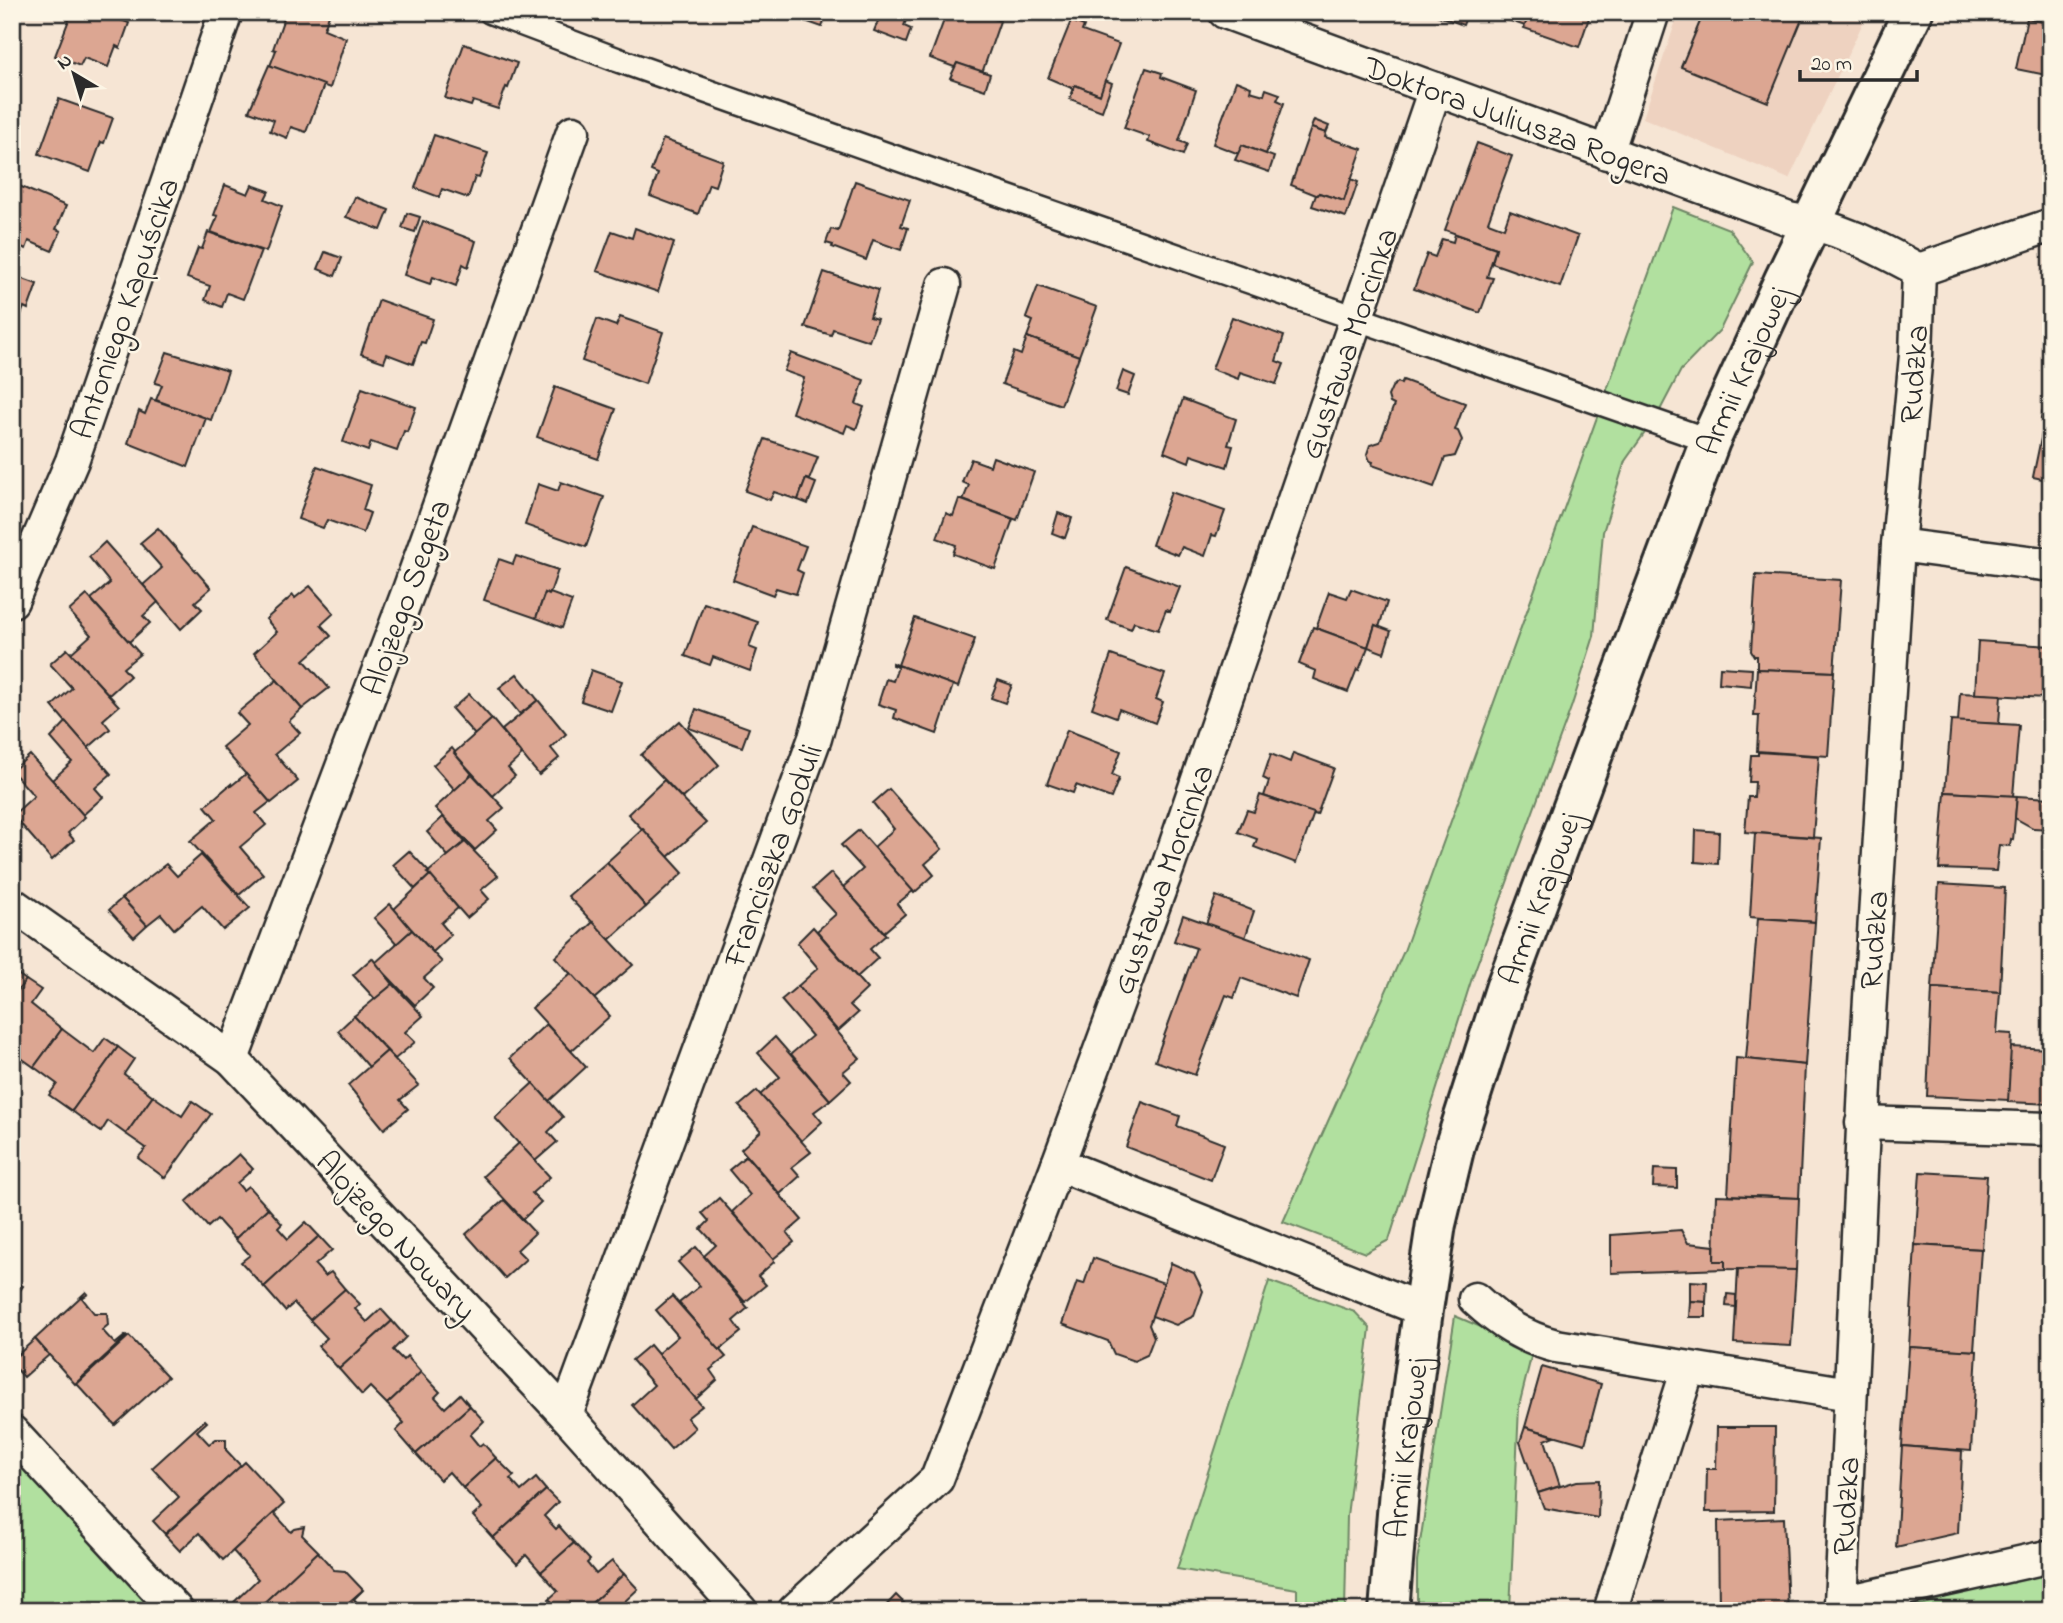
<svg xmlns="http://www.w3.org/2000/svg" width="2063" height="1623" font-family="'Indie Flower',sans-serif">
  <rect width="100%" height="100%" fill="#f6e5d4"/>
  <filter id="ink" filterUnits="userSpaceOnUse"><feTurbulence type="fractalNoise" baseFrequency=".0143" numOctaves="2"/><feDisplacementMap in="SourceGraphic" scale="14" xChannelSelector="R" yChannelSelector="G"/><feConvolveMatrix kernelMatrix="1 2 1 2 8 2 1 2 1" color-interpolation-filters="sRGB"/></filter>
  <g filter="url(#ink)">
    <polygon fill="#eed2c0" points="1679,12 1868,12 1789,179 1643,118"/>
    <g fill="#b1e09f" stroke="#6e8665" stroke-width="2">
      <polygon points="1673,207 1729,229 1753,262 1720,330 1681,370 1658,414 1625,461 1603,532 1594,636 1572,705 1472,978 1389,1240 1365,1253 1283,1222 1404,951"/>
      <polygon points="1269,1281 1355,1312 1370,1328 1347,1516 1345,1611 1297,1611 1297,1589 1177,1569"/>
      <polygon points="1455,1316 1533,1349 1519,1406 1510,1611 1417,1611 1417,1562"/>
      <polygon points="12,1432 177,1611 12,1611"/>
      <polygon points="2051,1572 2051,1611 1900,1611 1973,1589"/>
    </g>
    <g fill="#dca692" stroke="#2b2b2b" stroke-width="2">
      <polygon points="72,12 100,12 129,23 120,48 116,46 108,67 84,58 80,66 55,56"/>
      <polygon points="279,12 330,12 324,29 346,38 330,88 270,66 276,50 273,49 285,15"/>
      <polygon points="788,12 822,12 827,14 822,27 788,15"/>
      <polygon points="856,12 909,12 904,26 911,29 906,43 874,31 878,21"/>
      <polygon points="947,12 977,12 1000,21 982,73 957,63 955,67 954,67 930,58"/>
      <polygon points="1428,12 1468,12 1463,25"/>
      <polygon points="1485,12 1530,12 1525,26"/>
      <polygon points="1530,12 1591,12 1579,47 1524,28"/>
      <polygon points="1704,12 1805,12 1768,102 1681,67"/>
      <polygon points="2027,18 2051,24 2051,76 2016,69"/>
      <polygon points="1071,21 1084,26 1082,31 1119,44 1100,95 1075,85 1074,89 1048,78"/>
      <polygon points="464,44 517,63 508,88 506,87 498,109 473,101 471,106 445,98"/>
      <polygon points="957,63 990,74 985,90 950,78"/>
      <polygon points="269,65 324,85 306,132 291,127 287,138 270,131 274,120 249,111"/>
      <polygon points="1146,68 1162,73 1161,77 1196,90 1179,141 1187,144 1183,155 1148,142 1150,137 1124,128"/>
      <polygon points="1105,80 1112,83 1102,111 1070,99 1075,85 1100,95"/>
      <polygon points="1236,81 1251,87 1250,91 1264,95 1266,89 1280,94 1277,100 1284,103 1266,154 1242,145 1239,154 1213,144"/>
      <polygon points="59,99 113,118 104,143 101,142 90,172 39,154"/>
      <polygon points="1314,120 1329,126 1326,133 1311,128"/>
      <polygon points="1311,128 1326,133 1325,137 1362,149 1344,201 1319,193 1318,195 1316,195 1291,185"/>
      <polygon points="434,135 488,153 479,178 475,177 468,198 442,189 439,197 415,188"/>
      <polygon points="663,139 723,161 715,186 709,184 698,214 650,196 658,174 651,171"/>
      <polygon points="1477,143 1512,156 1488,222 1504,228 1510,211 1578,236 1560,287 1492,263 1496,248 1445,230"/>
      <polygon points="1242,145 1274,157 1269,172 1235,160"/>
      <polygon points="1351,179 1358,182 1346,217 1312,206 1316,195 1318,195 1319,193 1344,201"/>
      <polygon points="855,181 910,200 901,226 908,228 901,250 873,240 866,260 832,247 833,245 826,243 831,229 838,231"/>
      <polygon points="12,183 66,206 56,229 61,231 52,251 29,241 26,249 12,243"/>
      <polygon points="225,185 248,194 252,185 269,191 265,199 282,206 266,252 211,232 218,216 214,215"/>
      <polygon points="355,197 389,210 381,230 346,217"/>
      <polygon points="407,213 420,217 415,232 402,228"/>
      <polygon points="423,221 476,241 468,267 463,264 456,286 433,277 430,284 404,275"/>
      <polygon points="635,228 674,243 658,292 597,271 612,231 632,238"/>
      <polygon points="208,232 261,251 243,299 227,293 222,307 205,300 210,286 187,278 198,248 202,249"/>
      <polygon points="1455,234 1496,248 1487,277 1493,278 1480,313 1414,289 1427,254 1435,257 1442,239 1453,242"/>
      <polygon points="325,252 342,258 335,276 318,269"/>
      <polygon points="824,272 878,290 870,317 877,319 869,341 833,329 831,335 805,327"/>
      <polygon points="12,275 37,284 28,309 24,307 16,328 12,327"/>
      <polygon points="1038,286 1097,307 1079,356 1027,337 1033,321 1026,318"/>
      <polygon points="379,300 433,319 425,343 421,342 413,364 387,354 384,362 361,354"/>
      <polygon points="620,317 663,332 645,384 582,361 597,319 616,326"/>
      <polygon points="1232,317 1284,336 1276,361 1284,364 1276,384 1240,372 1238,379 1212,369"/>
      <polygon points="1027,337 1079,356 1061,405 1002,384 1014,352 1021,355"/>
      <polygon points="167,352 228,371 211,420 156,400 162,385 155,383"/>
      <polygon points="791,353 864,380 856,404 864,407 856,429 847,425 844,433 792,413 804,378 784,371"/>
      <polygon points="1123,371 1135,376 1128,395 1116,391"/>
      <polygon points="1403,380 1465,403 1455,430 1458,431 1462,440 1455,456 1445,458 1434,487 1372,465 1373,462 1370,461 1367,454 1370,445 1380,442 1394,405 1390,403 1388,396 1392,387 1398,382 1401,384"/>
      <polygon points="555,387 616,409 598,459 537,437"/>
      <polygon points="362,388 416,407 407,432 404,431 397,451 371,442 368,451 343,442"/>
      <polygon points="2047,389 2051,390 2051,481 2033,477 2045,419 2041,419"/>
      <polygon points="151,399 206,418 188,467 128,443 139,411 145,414"/>
      <polygon points="1183,399 1236,419 1228,445 1233,446 1227,467 1191,455 1189,462 1164,452"/>
      <polygon points="765,439 818,457 809,480 806,479 798,500 774,492 770,500 745,491"/>
      <polygon points="993,457 1034,472 1017,520 963,500 969,485 962,482 971,459 990,466"/>
      <polygon points="317,466 371,485 363,510 370,513 363,533 327,520 323,528 298,519"/>
      <polygon points="806,479 816,483 808,504 798,500"/>
      <polygon points="561,482 604,497 586,547 525,525 538,484 558,491"/>
      <polygon points="1171,492 1225,511 1216,536 1212,535 1205,556 1182,547 1178,555 1152,545"/>
      <polygon points="959,499 1013,519 995,569 953,554 956,545 937,538 946,513 953,516"/>
      <polygon points="1058,513 1072,518 1065,538 1052,533"/>
      <polygon points="752,527 806,546 797,570 803,573 796,594 776,588 773,595 733,580"/>
      <polygon points="158,528 211,588 195,602 202,609 181,629 143,585 162,568 140,543"/>
      <polygon points="105,542 158,602 143,616 150,623 129,642 91,599 110,583 89,557"/>
      <polygon points="516,556 558,570 550,593 549,595 545,593 536,618 484,600 499,559 513,564"/>
      <polygon points="1126,567 1180,587 1170,612 1166,610 1158,630 1134,622 1131,629 1107,620"/>
      <polygon points="1756,575 1841,580 1834,672 1757,669 1757,656 1754,656 1751,651"/>
      <polygon points="310,586 334,613 321,625 331,636 304,660 329,688 302,709 254,653 277,632 266,619 293,595 295,598"/>
      <polygon points="1351,589 1387,602 1379,627 1375,625 1368,647 1316,628 1329,592 1347,598"/>
      <polygon points="545,593 549,595 550,593 572,601 562,628 536,618"/>
      <polygon points="87,595 140,654 123,668 130,676 109,695 71,653 91,635 69,611"/>
      <polygon points="704,603 758,622 749,647 757,650 750,671 713,657 710,665 685,656"/>
      <polygon points="915,618 975,639 958,687 898,665"/>
      <polygon points="1375,625 1391,631 1384,653 1368,647"/>
      <polygon points="1313,627 1368,647 1359,670 1357,669 1348,692 1314,679 1316,671 1299,664"/>
      <polygon points="1978,641 2050,646 2046,698 1975,694"/>
      <polygon points="67,649 119,706 103,720 110,729 88,748 52,706 72,688 50,664"/>
      <polygon points="1111,655 1165,674 1156,699 1163,702 1155,723 1119,709 1116,717 1092,708"/>
      <polygon points="892,663 953,685 937,734 894,718 896,710 878,704 886,679 893,681 898,667 892,665"/>
      <polygon points="1720,667 1752,669 1751,686 1719,683"/>
      <polygon points="1757,669 1834,672 1828,756 1757,751 1759,716 1754,716"/>
      <polygon points="591,670 622,681 611,711 581,701"/>
      <polygon points="517,674 538,700 520,714 499,688"/>
      <polygon points="277,680 302,709 289,721 300,733 275,754 298,781 271,803 222,747 248,725 237,713"/>
      <polygon points="998,680 1012,685 1005,703 991,698"/>
      <polygon points="1960,693 2001,695 1999,724 1958,722"/>
      <polygon points="469,694 492,719 475,735 452,709"/>
      <polygon points="538,700 566,734 551,748 559,758 539,775 502,730"/>
      <polygon points="696,709 749,728 742,747 689,728"/>
      <polygon points="492,719 522,755 508,768 515,776 493,796 454,753"/>
      <polygon points="680,721 719,765 682,798 641,755"/>
      <polygon points="1951,721 2019,725 2013,796 1945,792"/>
      <polygon points="66,722 111,774 95,788 103,797 83,815 52,780 72,762 51,738"/>
      <polygon points="1067,730 1121,751 1112,775 1119,778 1111,798 1076,785 1073,793 1047,784"/>
      <polygon points="452,748 455,752 454,753 472,774 455,790 433,765"/>
      <polygon points="1758,752 1819,756 1813,837 1745,832 1748,797 1754,797 1755,782 1749,782 1751,755 1758,755"/>
      <polygon points="1293,753 1334,768 1317,815 1264,796 1269,781 1263,778 1271,754 1290,762"/>
      <polygon points="30,755 85,817 68,833 74,840 52,860 13,815 34,796 12,771"/>
      <polygon points="246,774 270,802 256,813 266,825 240,847 263,874 239,895 190,841 216,819 205,806 231,784 231,786"/>
      <polygon points="472,774 504,808 489,821 497,830 475,850 435,808"/>
      <polygon points="664,780 706,823 668,857 628,814"/>
      <polygon points="889,789 942,849 925,864 934,875 914,893 874,847 894,829 873,803"/>
      <polygon points="1945,792 2017,796 2013,840 2011,839 2010,846 1999,845 1996,871 1939,869"/>
      <polygon points="1260,795 1314,813 1296,863 1254,847 1257,839 1238,832 1247,810 1254,812"/>
      <polygon points="2017,796 2051,798 2051,829 2033,828 2015,818"/>
      <polygon points="443,817 465,842 448,856 427,832"/>
      <polygon points="643,829 683,873 646,907 607,862"/>
      <polygon points="859,830 913,891 897,904 905,914 884,932 843,887 863,869 841,845"/>
      <polygon points="1696,830 1719,832 1718,864 1695,862"/>
      <polygon points="1755,833 1821,838 1815,922 1750,917"/>
      <polygon points="465,842 498,876 481,890 489,899 467,918 427,873"/>
      <polygon points="409,851 429,872 427,873 430,875 415,889 393,865"/>
      <polygon points="201,855 250,908 223,930 202,906 174,929 161,914 147,925 122,898 166,864 177,876"/>
      <polygon points="607,862 646,907 609,940 568,896"/>
      <polygon points="831,873 886,935 870,949 878,958 857,977 817,931 836,914 813,889"/>
      <polygon points="430,875 458,908 441,923 451,935 433,952 393,910"/>
      <polygon points="1939,884 2005,888 2000,992 1932,988"/>
      <polygon points="1216,896 1254,911 1245,938 1206,924"/>
      <polygon points="122,898 147,925 134,937 109,910"/>
      <polygon points="390,904 412,930 397,944 374,918"/>
      <polygon points="1183,915 1309,960 1296,998 1241,978 1234,998 1226,995 1195,1075 1155,1061 1196,948 1174,941"/>
      <polygon points="1758,918 1815,922 1805,1065 1746,1059"/>
      <polygon points="593,922 633,965 594,999 555,957"/>
      <polygon points="813,927 867,989 850,1005 858,1013 838,1031 798,986 818,968 797,943"/>
      <polygon points="412,930 442,962 424,978 433,988 415,1005 375,963"/>
      <polygon points="372,958 393,984 375,999 353,975"/>
      <polygon points="12,970 26,980 12,998"/>
      <polygon points="571,973 610,1016 571,1051 532,1008"/>
      <polygon points="26,980 41,990 31,1004 62,1029 34,1067 14,1053 12,1057 12,998"/>
      <polygon points="393,984 423,1016 405,1032 415,1042 395,1059 354,1016"/>
      <polygon points="798,986 860,1058 843,1072 851,1081 830,1100 791,1054 812,1036 781,1000"/>
      <polygon points="1932,988 2000,992 1997,1033 2012,1034 2009,1100 1927,1096"/>
      <polygon points="354,1016 387,1051 369,1067 338,1031"/>
      <polygon points="546,1024 586,1067 549,1101 510,1058"/>
      <polygon points="62,1029 94,1053 105,1038 118,1047 72,1111 49,1095 57,1084 34,1067"/>
      <polygon points="775,1037 830,1100 814,1112 822,1122 801,1141 760,1095 780,1077 758,1053"/>
      <polygon points="118,1047 134,1059 124,1074 153,1096 126,1134 108,1121 101,1132 72,1111"/>
      <polygon points="2011,1047 2051,1049 2051,1104 2008,1102"/>
      <polygon points="387,1051 419,1085 400,1100 408,1109 384,1129 348,1085"/>
      <polygon points="1736,1058 1805,1065 1799,1198 1728,1195"/>
      <polygon points="533,1083 563,1117 548,1132 557,1142 535,1161 495,1118"/>
      <polygon points="757,1091 811,1152 792,1167 800,1176 780,1194 741,1149 761,1131 739,1106"/>
      <polygon points="153,1096 182,1116 192,1101 211,1114 165,1178 138,1158 146,1148 126,1134"/>
      <polygon points="1142,1102 1180,1116 1177,1126 1224,1144 1211,1180 1126,1147"/>
      <polygon points="519,1143 550,1177 532,1193 541,1202 523,1219 483,1176"/>
      <polygon points="239,1154 253,1169 237,1183 243,1190 248,1186 268,1208 235,1239 217,1219 208,1227 186,1202"/>
      <polygon points="746,1156 802,1220 787,1233 794,1242 773,1259 732,1212 750,1195 729,1170"/>
      <polygon points="1654,1169 1677,1170 1677,1188 1653,1187"/>
      <polygon points="1920,1172 1987,1176 1982,1249 1915,1245"/>
      <polygon points="1716,1195 1799,1198 1796,1270 1725,1269 1725,1261 1714,1261"/>
      <polygon points="719,1198 773,1259 774,1262 758,1276 766,1285 745,1302 704,1256 716,1245 701,1229 709,1221 702,1213"/>
      <polygon points="504,1200 535,1233 517,1250 526,1259 505,1278 466,1234"/>
      <polygon points="268,1208 282,1224 278,1228 288,1239 306,1222 319,1236 264,1287 241,1262 250,1255 235,1239"/>
      <polygon points="1681,1230 1688,1243 1714,1246 1714,1261 1725,1261 1725,1269 1611,1273 1611,1235"/>
      <polygon points="319,1236 332,1250 315,1265 325,1276 331,1272 345,1289 310,1320 294,1303 285,1311 264,1287"/>
      <polygon points="1915,1245 1981,1249 1974,1351 1909,1347"/>
      <polygon points="696,1247 748,1308 733,1321 741,1332 719,1350 679,1303 700,1286 678,1262"/>
      <polygon points="1093,1258 1164,1283 1149,1325 1154,1337 1147,1355 1134,1361 1114,1354 1108,1341 1062,1324 1077,1282 1084,1284"/>
      <polygon points="1171,1263 1194,1273 1203,1291 1194,1316 1176,1325 1152,1316"/>
      <polygon points="1738,1269 1796,1270 1791,1346 1734,1343"/>
      <polygon points="12,1280 23,1286 12,1302"/>
      <polygon points="1690,1281 1707,1282 1706,1302 1690,1301"/>
      <polygon points="345,1289 360,1304 355,1309 367,1322 381,1309 392,1321 339,1369 318,1346 327,1338 310,1320"/>
      <polygon points="86,1292 88,1294 82,1298 94,1313 107,1313 108,1325 102,1330 115,1344 126,1335 127,1336 75,1384 35,1339"/>
      <polygon points="1727,1294 1736,1295 1736,1307 1726,1306"/>
      <polygon points="672,1296 726,1357 710,1370 717,1380 696,1399 657,1354 678,1336 656,1310"/>
      <polygon points="1690,1301 1706,1302 1706,1317 1689,1317"/>
      <polygon points="392,1321 406,1337 393,1350 403,1360 407,1356 421,1372 387,1404 370,1387 362,1395 339,1369"/>
      <polygon points="129,1336 168,1377 115,1425 77,1384"/>
      <polygon points="35,1339 49,1355 24,1377 12,1364 12,1360"/>
      <polygon points="650,1345 702,1406 687,1418 695,1428 671,1449 632,1405 654,1385 632,1360"/>
      <polygon points="1909,1347 1977,1351 1971,1451 1902,1446"/>
      <polygon points="1542,1367 1601,1384 1585,1444 1525,1427"/>
      <polygon points="421,1372 440,1392 435,1397 445,1408 460,1394 470,1406 416,1454 396,1431 404,1423 387,1404"/>
      <polygon points="470,1406 484,1421 470,1435 479,1446 483,1443 496,1458 463,1488 449,1472 440,1480 416,1454"/>
      <polygon points="205,1420 207,1422 197,1431 209,1444 216,1439 226,1439 226,1450 241,1466 165,1534 153,1521 179,1497 152,1468"/>
      <polygon points="1525,1427 1555,1436 1545,1440 1560,1486 1538,1493 1520,1442"/>
      <polygon points="1717,1427 1775,1427 1774,1511 1706,1512 1707,1469 1716,1469"/>
      <polygon points="1902,1446 1962,1451 1958,1533 1896,1547"/>
      <polygon points="496,1458 514,1476 510,1479 521,1491 536,1478 546,1490 493,1538 473,1516 482,1508 463,1488"/>
      <polygon points="245,1462 284,1504 223,1560 199,1533 180,1551 165,1535"/>
      <polygon points="1599,1480 1598,1518 1544,1508 1538,1493 1577,1481"/>
      <polygon points="546,1490 558,1502 544,1516 556,1529 559,1526 574,1543 541,1572 526,1555 517,1564 493,1538"/>
      <polygon points="274,1513 291,1532 295,1529 304,1527 302,1535 319,1552 255,1611 242,1611 234,1602 258,1579 233,1551"/>
      <polygon points="1784,1518 1788,1611 1719,1611 1718,1521"/>
      <polygon points="574,1543 590,1560 587,1563 596,1574 612,1561 624,1574 583,1611 560,1611 549,1599 558,1591 541,1572"/>
      <polygon points="318,1552 334,1570 345,1571 363,1590 339,1611 255,1611"/>
      <polygon points="624,1574 638,1589 623,1603 630,1611 583,1611"/>
      <polygon points="363,1590 354,1599 364,1611 339,1611"/>
      <polygon points="896,1595 912,1611 881,1611"/>
    </g>
    <g fill="none" stroke-linecap="round" stroke-linejoin="round">
      <defs>
        <polyline id="pedestrian" points="491,12 618,60 981,188 1710,441"/>
        <g id="minor">
          <path d="M1225,12l564,207c46,6 89,29 130,51l-3,85 -18,190 -32,518 -25,540 1,8"/>
          <polyline points="1607,153 1653,12"/>
          <polyline points="1919,270 2051,225"/>
          <polyline points="1898,545 2051,565"/>
          <polyline points="12,601 72,461 226,12"/>
          <polyline points="12,904 232,1059 566,1415 741,1611"/>
          <polyline points="232,1059 409,590 573,132"/>
          <polyline points="1862,1123 2051,1129"/>
          <polyline points="1058,1164 1423,1310"/>
          <path d="M1475,1299c26,24 47,38 81,47l294,48"/>
          <polyline points="566,1415 815,738 944,285"/>
          <polyline points="12,1432 177,1611"/>
          <polyline points="1841,1603 2051,1556"/>
          <polyline points="794,1611 937,1479 1058,1164 1169,864 1435,89"/>
          <polyline points="1610,1611 1688,1369"/>
        </g>
        <g id="tertiary">
          <path id="s1" d="M1389,1611l10,-121 24,-180 13,-86 19,-79 50,-156 205,-548 74,-161 129,-268"/>
        </g>
      </defs>
      <use href="#pedestrian" stroke="#2b2b2b" stroke-width="28"/>
      <use href="#minor" stroke="#2b2b2b" stroke-width="37"/>
      <use href="#tertiary" stroke="#2b2b2b" stroke-width="44"/>
      <use href="#pedestrian" stroke="#fcf5e5" stroke-width="23"/>
      <use href="#minor" stroke="#fcf5e5" stroke-width="32"/>
      <use href="#tertiary" stroke="#fcf5e5" stroke-width="38"/>
    </g>
  </g>
  <g text-anchor="middle" stroke-width="5" stroke-linejoin="round" paint-order="stroke">
    <g font-size="32" fill="#2b2b2b" stroke="#fcf5e5">
      <text transform="translate(1518 120) rotate(20)" y="11">Doktora Juliusza Rogera</text>
      <text transform="translate(124 308) rotate(-71)" y="11">Antoniego Kapuścika</text>
      <text transform="translate(1348 343) rotate(-71)" y="11">Gustawa Morcinka</text>
      <text dy="11" stroke="none"><textPath href="#s1" startOffset="1298">Armii Krajowej</textPath></text>
      <text transform="translate(1913 374) rotate(-86)" y="11">Rudzka</text>
      <text transform="translate(405 597) rotate(-70)" y="11">Alojzego Segeta</text>
      <text transform="translate(772 855) rotate(-70)" y="11">Franciszka Goduli</text>
      <text transform="translate(1162 879) rotate(-70)" y="11">Gustawa Morcinka</text>
      <text dy="11" stroke="none"><textPath href="#s1" startOffset="732">Armii Krajowej</textPath></text>
      <text transform="translate(1873 940) rotate(-86)" y="11">Rudzka</text>
      <text transform="translate(397 1235) rotate(47)" y="11">Alojzego Nowary</text>
      <text dy="11" stroke="none"><textPath href="#s1" startOffset="164">Armii Krajowej</textPath></text>
      <text transform="translate(1845 1506) rotate(-87)" y="11">Rudzka</text>
    </g>
  </g>
  <rect width="2063" height="1623" fill="none" stroke="#fcf5e5" stroke-width="42"/>
  <rect x="21" y="21" width="2021" height="1581" fill="none" stroke="#2b2b2b" stroke-width="2.5" filter="url(#ink)"/>
  <g transform="translate(74 74) rotate(322)" stroke="#fcf5e5" stroke-width="5" paint-order="stroke">
  <path d="M0-5L12 26L0 18L-12 26Z" fill="#2b2b2b"/>
  <text y="-10" font-size="19" font-weight="bold" text-anchor="middle" fill="#2b2b2b">N</text>
  </g>
  <path d="M1800 70v10h117v-10" fill="none" stroke="#2b2b2b" stroke-width="3.5"/>
  <text x="1811" y="70" font-size="21" fill="#2b2b2b" stroke="#fcf5e5" stroke-width="5" paint-order="stroke">20 m</text>
</svg>
